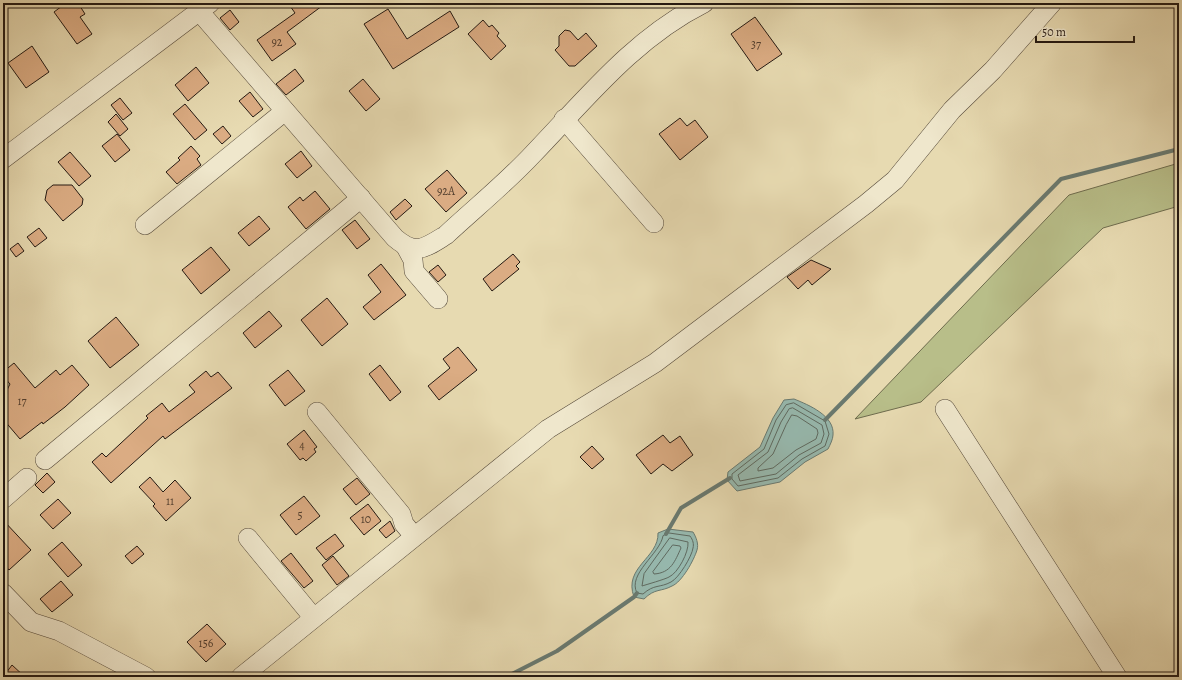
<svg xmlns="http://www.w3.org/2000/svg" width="1182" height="680" font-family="Alegreya,serif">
  <rect width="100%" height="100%" fill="#e7dab1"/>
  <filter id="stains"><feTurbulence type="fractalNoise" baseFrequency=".005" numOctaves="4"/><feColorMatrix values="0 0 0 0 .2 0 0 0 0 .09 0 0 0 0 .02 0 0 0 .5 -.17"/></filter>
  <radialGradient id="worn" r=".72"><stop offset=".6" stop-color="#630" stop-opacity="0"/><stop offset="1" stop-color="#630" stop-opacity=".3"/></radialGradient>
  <polygon fill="#b8be89" stroke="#6e6c4e" points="1179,163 1179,206 1103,228 921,402 855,419 1069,195"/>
  <g fill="#97bab0" stroke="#697a71">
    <path d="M794,399c15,6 41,17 39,36 0,4 -3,10 -5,14l-23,13 -25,20 -43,9 -10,-11 1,-8 32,-25 13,-29 11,-18z"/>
    <path d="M668,529l25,3c3,5 6,12 4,18 -3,10 -15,32 -25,36 -11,6 -17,2 -28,13l-10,-2c-11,-30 25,-39 24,-64z"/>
  </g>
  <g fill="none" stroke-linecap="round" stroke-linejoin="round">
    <g stroke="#5e6a61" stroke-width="1">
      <polygon points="794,403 825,421 829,434 825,446 802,459 778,478 738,486 732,479 732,474 764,449 776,420 786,405"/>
      <polygon points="793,408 822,425 824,434 821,443 799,455 776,474 740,481 738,475 768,452 781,422 789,409"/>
      <polygon points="792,415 797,416 817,429 818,433 816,439 796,450 773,468 758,471 758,468 773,454 786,425"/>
      <path d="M669,533l21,3c3,4 4,8 3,12 -1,8 -14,30 -22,34 -11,6 -17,2 -28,12l-6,-1c-10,-19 23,-39 26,-57z"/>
      <path d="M670,538l18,4c1,10 -10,31 -19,35 -3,2 -24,8 -27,9l2,-12z"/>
      <path d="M673,545l7,1 1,2c-6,13 -10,25 -27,26l-1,-2z"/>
    </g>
    <g stroke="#697a71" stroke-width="4">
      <polyline points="825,420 1061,179 1179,149"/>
      <polyline points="666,534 681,508 730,478"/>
      <polyline points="506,677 557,651 634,597 637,593"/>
    </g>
  </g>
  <g fill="#dbac83" stroke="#241912">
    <polygon points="66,3 78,3 85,14 80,17 92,34 77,44 54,12"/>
    <polygon points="288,3 326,3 287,32 296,44 272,61 257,40 295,13"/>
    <polygon points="388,9 407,39 450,11 459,27 393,69 364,24"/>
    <polygon points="230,10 239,22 230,30 220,18"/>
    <polygon points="755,17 782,54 757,71 731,34"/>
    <polygon points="483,20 489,27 492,25 499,33 497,36 506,46 491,60 468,34"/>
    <polygon points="565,30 570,31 578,40 586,33 597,46 575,66 569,66 555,50 559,46 559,36"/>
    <polygon points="32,46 49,72 26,88 8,63"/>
    <polygon points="196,67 209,83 188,101 175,85"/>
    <polygon points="295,69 304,81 286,95 276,84"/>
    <polygon points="363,79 380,99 366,111 349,91"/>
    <polygon points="250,92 263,109 253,117 239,101"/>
    <polygon points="120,98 132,113 123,120 111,105"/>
    <polygon points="185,104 207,130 195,140 173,114"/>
    <polygon points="116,114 128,129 120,136 108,122"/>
    <polygon points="680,118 687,126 695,120 708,137 680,160 659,134"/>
    <polygon points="223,126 231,136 222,144 213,134"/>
    <polygon points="117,134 130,150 115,162 102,146"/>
    <polygon points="191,146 200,156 197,159 201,165 177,184 166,172 180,160 178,158"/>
    <polygon points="301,151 312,166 297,178 285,164"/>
    <polygon points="70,152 91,176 79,186 58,162"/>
    <polygon points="447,170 467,193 446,212 425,189"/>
    <polygon points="53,185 72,185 83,199 82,205 63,221 45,200 47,190"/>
    <polygon points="315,191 330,209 306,229 288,207 300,197 303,201"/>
    <polygon points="405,199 412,206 396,220 390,212"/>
    <polygon points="259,216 270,229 249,246 238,233"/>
    <polygon points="355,220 370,239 357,249 342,230"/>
    <polygon points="39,228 47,238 35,247 27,237"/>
    <polygon points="18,243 24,251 16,257 10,249"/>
    <polygon points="211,247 230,270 201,294 182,270"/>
    <polygon points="513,254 520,262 516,266 519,269 492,291 483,279"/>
    <polygon points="811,260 831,269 812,285 808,280 798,289 787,277"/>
    <polygon points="381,264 406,295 374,320 363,307 381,292 368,275"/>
    <polygon points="438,265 446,275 438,282 429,272"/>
    <polygon points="327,298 348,324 322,346 301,320"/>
    <polygon points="269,311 282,326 255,348 243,333"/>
    <polygon points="116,317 139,345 110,368 88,341"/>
    <polygon points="458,347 477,370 439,400 428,386 450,368 443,359"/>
    <polygon points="14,363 35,388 56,370 60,375 72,365 89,385 65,407 43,424 42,422 20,439 3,419 3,415 6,413 3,407 3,398 10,384 3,376 3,372"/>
    <polygon points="380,365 401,392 390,401 369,374"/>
    <polygon points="288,370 305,391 285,406 269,385"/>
    <polygon points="206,371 211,377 218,372 232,388 165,439 163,436 111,483 92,462 102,453 106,457 148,418 146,416 162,403 169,412 195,392 189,385"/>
    <polygon points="304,430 317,447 314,449 316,452 306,461 303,458 300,460 287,444"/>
    <polygon points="663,435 670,443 680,436 693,455 672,471 663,464 651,474 636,455"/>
    <polygon points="592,446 604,459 592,469 580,457"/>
    <polygon points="47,473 55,482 43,493 35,485"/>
    <polygon points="150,477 163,492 175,480 191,498 166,521 153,506 155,504 139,487"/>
    <polygon points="357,478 370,494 356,505 343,489"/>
    <polygon points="304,496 320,516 296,535 280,515"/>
    <polygon points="58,499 71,513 53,529 40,515"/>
    <polygon points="368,504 381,521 364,535 350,518"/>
    <polygon points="3,520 31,550 9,570 3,563"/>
    <polygon points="390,521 395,531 386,538 379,530"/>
    <polygon points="335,534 344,546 326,560 316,548"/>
    <polygon points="62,542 82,565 68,577 48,554"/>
    <polygon points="137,546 144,554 132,564 125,556"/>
    <polygon points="291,553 313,581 304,588 281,561"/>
    <polygon points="333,556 349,576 337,585 322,565"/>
    <polygon points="61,581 73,595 52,612 40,599"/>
    <polygon points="207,624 226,644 206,662 187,642"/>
    <polygon points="12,665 25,677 3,677"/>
  </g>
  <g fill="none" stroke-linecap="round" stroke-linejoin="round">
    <defs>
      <g id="minor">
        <path d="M199,11l196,227c21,18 30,10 51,-3 29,-27 60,-52 87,-81 53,-55 101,-116 171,-151"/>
        <polyline points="564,119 654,223"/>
        <polyline points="3,159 210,3"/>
        <polyline points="145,225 285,111"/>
        <polyline points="406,247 413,260 414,271 438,299"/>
        <polyline points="945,409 1117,677"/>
        <polyline points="317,412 401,514 404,524 414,536"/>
        <polyline points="45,460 361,198"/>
        <polyline points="3,499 27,478"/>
        <polyline points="248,538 313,617"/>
        <polyline points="3,593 31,622 59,631 146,677"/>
        <polyline points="241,677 548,429 655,363 866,204 895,180 952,110 993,70 1052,3"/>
      </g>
    </defs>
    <use href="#minor" stroke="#55493a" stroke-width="20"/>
    <use href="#minor" stroke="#efe7cc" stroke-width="19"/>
  </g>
  <g text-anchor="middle" stroke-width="4" stroke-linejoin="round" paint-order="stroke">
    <g font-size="12" fill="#523e2e">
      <text x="277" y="46">92</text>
      <text x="756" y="48">37</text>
      <text x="446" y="195">92А</text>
      <text x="22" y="405">17</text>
      <text x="302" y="449">4</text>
      <text x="170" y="505">11</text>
      <text x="300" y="519">5</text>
      <text x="366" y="523">10</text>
      <text x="206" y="647">156</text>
    </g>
  </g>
  <rect width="1182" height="680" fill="none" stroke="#e7dab1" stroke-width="16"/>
  <rect x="4" y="4" width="1174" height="672" fill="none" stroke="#241912" stroke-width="2"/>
  <rect x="8" y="8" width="1166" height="664" fill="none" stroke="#241912"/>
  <path d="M1036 36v6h98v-6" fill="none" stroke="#241912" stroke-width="2"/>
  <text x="1042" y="36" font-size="12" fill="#241912" stroke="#efe7cc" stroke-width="3" paint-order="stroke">50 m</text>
  <rect width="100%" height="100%" filter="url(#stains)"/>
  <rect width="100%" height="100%" fill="url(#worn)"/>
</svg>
